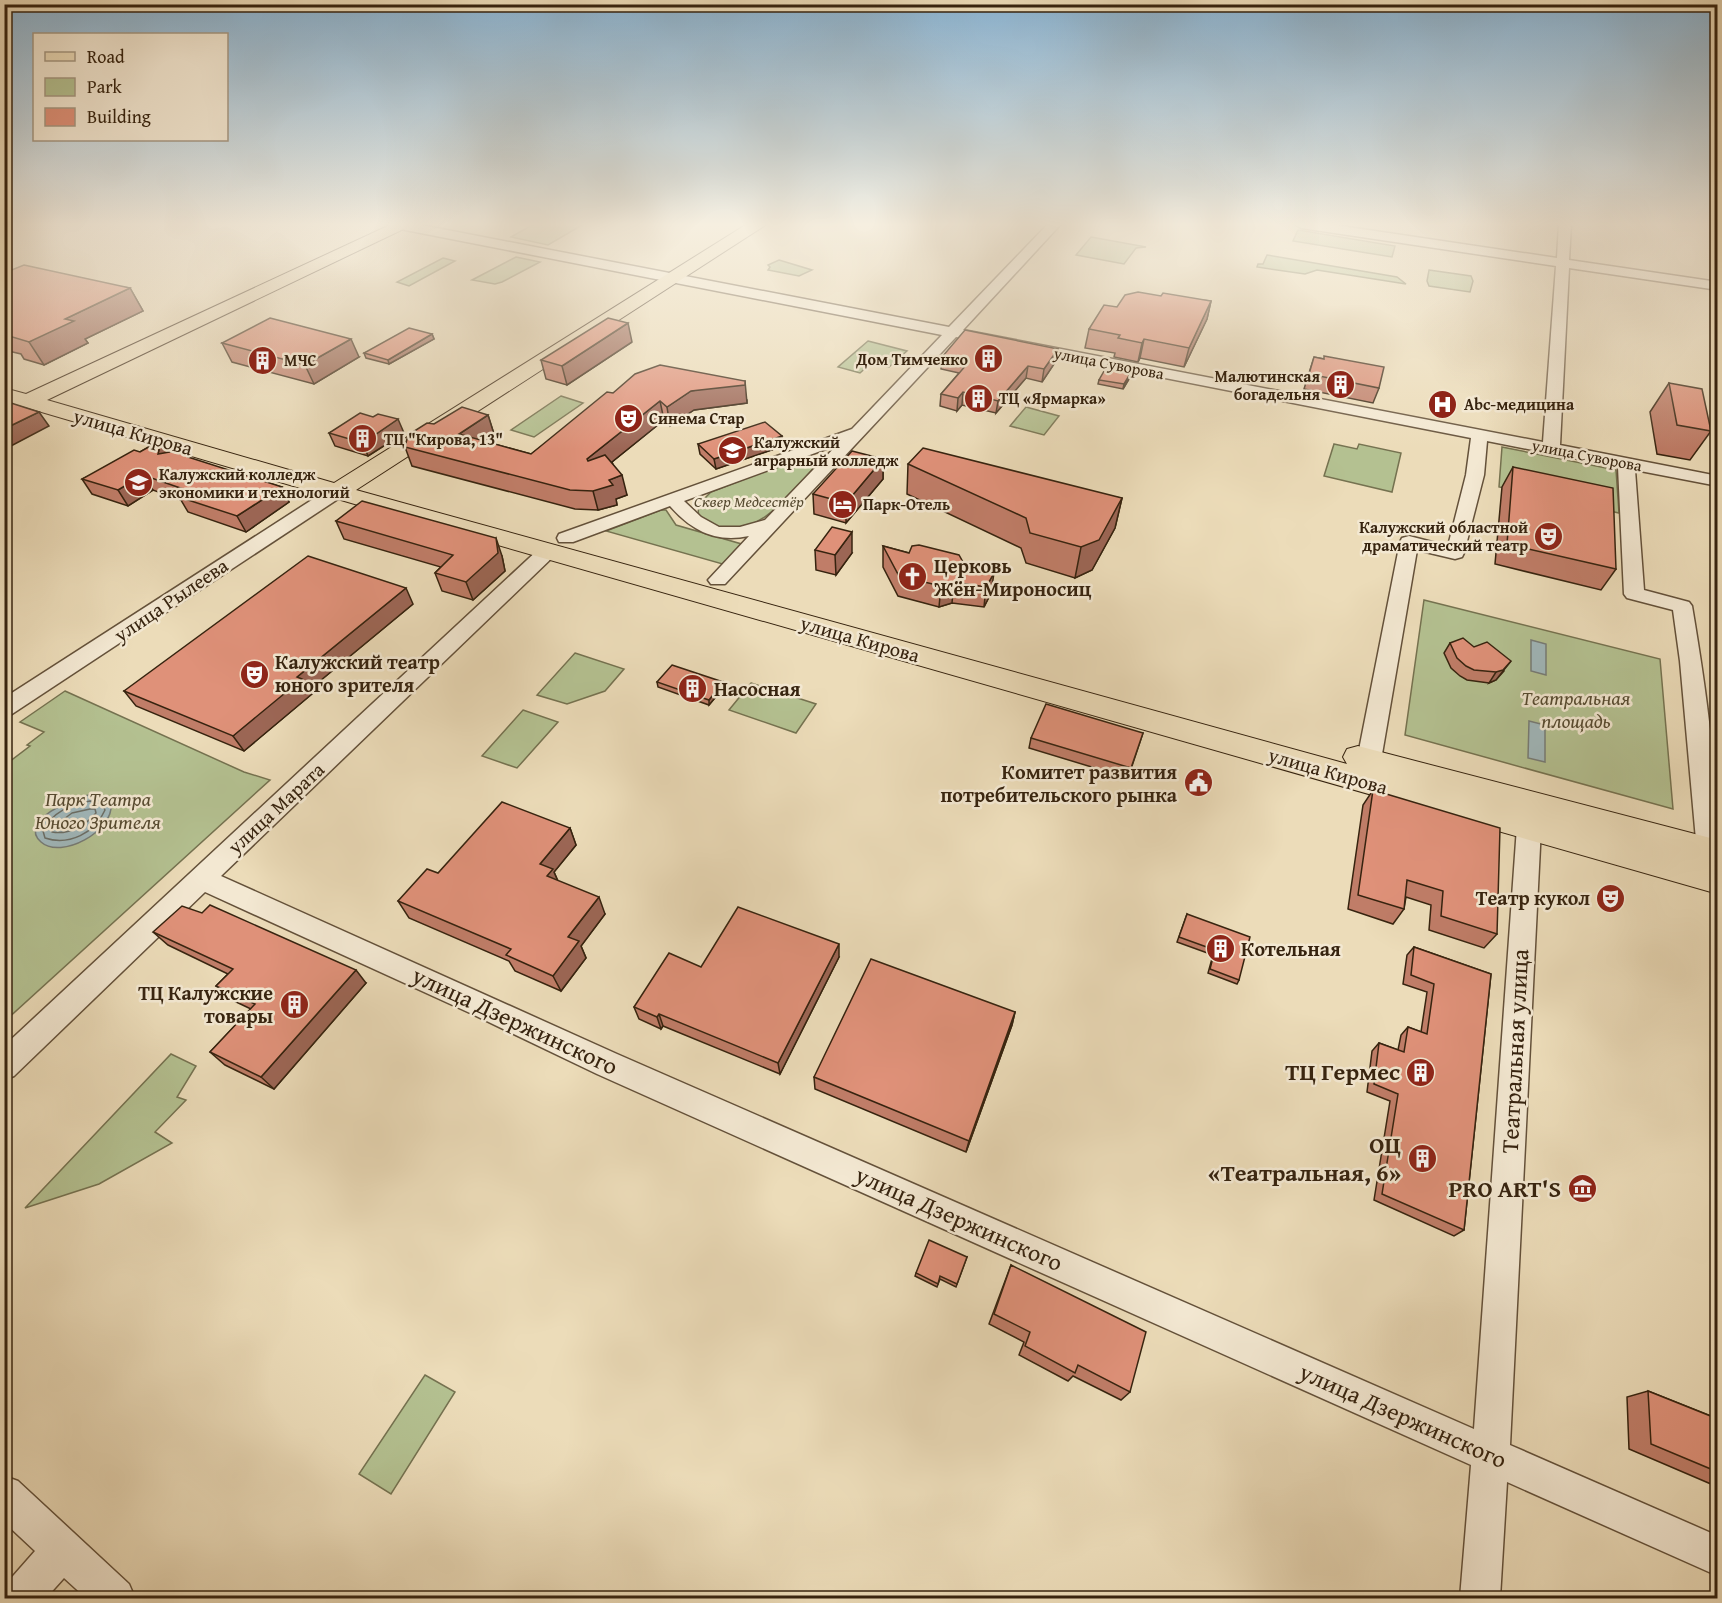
<svg xmlns="http://www.w3.org/2000/svg" width="1722" height="1603" font-family="'Gentium Book Plus',serif">
  <rect width="100%" height="100%" fill="#ecdcb9"/>
  <filter id="stains"><feTurbulence type="fractalNoise" baseFrequency=".00333" numOctaves="4"/><feColorMatrix values="0 0 0 0 .2 0 0 0 0 .09 0 0 0 0 .02 0 0 0 .5 -.17"/></filter>
  <radialGradient id="worn" r=".72"><stop offset=".6" stop-color="#630" stop-opacity="0"/><stop offset="1" stop-color="#630" stop-opacity=".3"/></radialGradient>
  <g fill="#b4c191" stroke="#757250" stroke-width="1.5">
    <polygon points="534,224 584,224 548,245 511,237"/>
    <polygon points="1298,230 1395,246 1392,257 1293,241"/>
    <polygon points="1091,237 1146,247 1136,248 1124,264 1076,255"/>
    <polygon points="1267,255 1397,277 1406,284 1317,270 1305,274 1257,267 1258,264 1263,264"/>
    <polygon points="516,257 540,262 502,282 495,284 472,280"/>
    <polygon points="443,258 455,261 409,286 397,282"/>
    <polygon points="779,260 812,270 799,276 768,270 770,267 768,265"/>
    <polygon points="1429,270 1471,276 1473,281 1470,292 1429,286 1427,281"/>
    <polygon points="868,341 907,351 889,367 871,363 860,373 838,367"/>
    <polygon points="561,396 583,403 534,437 511,430"/>
    <polygon points="1026,407 1059,416 1044,435 1010,426"/>
    <polygon points="1334,444 1357,449 1359,444 1401,453 1392,492 1324,476"/>
    <polygon points="1502,447 1616,470 1619,513 1499,487"/>
    <path d="M806,455l15,5c-26,27 -61,81 -105,66 -6,-2 -12,-7 -17,-9 -3,-12 4,-17 12,-25z"/>
    <polygon points="661,510 666,510 676,525 745,545 726,565 606,531"/>
    <polygon points="1424,600 1660,659 1673,809 1405,735"/>
    <polygon points="575,653 624,669 605,691 567,704 537,695"/>
    <polygon points="751,683 816,704 796,733 729,710"/>
    <polygon points="65,691 244,772 270,780 5,1021 5,765 30,746 27,745 44,732 20,722"/>
    <polygon points="523,710 558,722 517,768 482,756"/>
    <polygon points="171,1054 196,1066 177,1097 186,1100 155,1132 172,1143 99,1184 25,1208"/>
    <polygon points="425,1375 455,1392 391,1494 359,1474"/>
  </g>
  <g fill="#a0b8bc" stroke="#767c77" stroke-width="1.5">
    <polygon points="1531,640 1546,644 1546,675 1531,671"/>
    <polygon points="1529,721 1545,725 1545,762 1528,758"/>
    <path d="M89,795l10,1 12,8c3,27 -50,56 -70,38 -24,-21 34,-45 48,-47z"/>
  </g>
  <g fill="none" stroke-linecap="round" stroke-linejoin="round">
    <g stroke="#6b6e66" stroke-width="1.5">
      <path d="M90,801l12,3 3,6c-10,23 -36,36 -60,28l-2,-7c9,-19 27,-26 47,-30z"/>
      <path d="M90,809h5l1,4c-11,13 -27,22 -44,19v-4l20,-15z"/>
    </g>
    <defs>
      <g id="minor">
        <path d="M389,224h27l533,103 99,-103h13l-98,106 580,112 13,-176 -255,-38 -6,-4h33l229,34 2,-34h12l-2,36 149,22v8l-149,-22 -9,177 158,31v10l-83,-16 9,120 45,12 3,4c14,83 26,168 26,253l-8,2 -9,-3 -4,-7 -17,-190 -7,-51 -46,-12 -3,-4 -6,-127 -131,-26 -3,34 -20,78 -2,4 -7,2 -38,-9 -36,210 -4,6 -8,3 -8,-3 -4,-6 43,-218 2,-4 7,-2 39,10 18,-71 5,-37 -515,-101 -231,247h-14l-3,-4 41,-44c-33,7 -57,-5 -79,-30l-97,36h-14l-2,-4 2,-4 293,-105 90,-94 -547,-107zM837,445l-72,75 -25,7h-21l-18,-10 -17,-16z"/>
        <polygon points="338,486 344,487 347,491 344,495 12,714 4,717 4,698 332,487"/>
        <polygon points="548,545 555,547 557,551 555,555 221,876 617,1054 1474,1429 1517,827 1520,820 1529,817 1538,820 1541,827 1510,1445 1718,1536 1718,1576 1507,1482 1500,1598 1460,1598 1471,1465 597,1074 470,1013 205,892 14,1076 4,1080 4,1046 541,547"/>
        <polygon points="4,1476 18,1481 129,1584 135,1598 86,1598 64,1578 46,1598 4,1598 6,1584 35,1551 4,1522"/>
      </g>
      <polygon id="major" points="392,224 414,224 47,400 334,483 747,224 767,224 356,490 1347,764 1343,757 1347,749 1358,746 1718,840 1718,866 1701,861 1718,866 1718,894 358,505 4,401 4,388 26,394"/>
    </defs>
    <use href="#minor" stroke="#64513a" stroke-width="3"/>
    <use href="#major" stroke="#36230f" stroke-width="2"/>
    <use href="#minor" fill="#f3e8d2" fill-rule="evenodd"/>
    <use href="#major" fill="#ecdcb9" fill-rule="evenodd"/>
  </g>
  <g fill="#c07d68" stroke="#36230f" stroke-width="1.5">
    <polygon points="4,273 130,288 143,311 85,339 88,343 44,365 24,359 21,354 4,350"/>
    <polygon points="1161,296 1211,301 1207,319 1184,367 1140,358 1138,362 1114,357 1115,353 1085,348 1089,329 1117,307"/>
    <polygon points="432,334 434,339 389,364 366,358 364,353"/>
    <polygon points="632,342 567,385 546,379 541,360"/>
    <polygon points="222,343 359,357 314,384 232,362"/>
    <polygon points="1058,349 1056,361 1042,382 1026,378 996,413 962,405 957,411 940,406 941,394 959,373 941,369 942,357"/>
    <polygon points="1314,357 1324,359 1379,388 1373,403 1304,389"/>
    <polygon points="1132,374 1123,389 1098,384 1099,380"/>
    <polygon points="1669,383 1711,431 1690,460 1657,454 1650,412"/>
    <polygon points="613,393 747,400 747,403 694,410 670,426 664,420 612,462 627,495 616,499 617,505 598,510 575,509 412,466 405,447 434,424 488,415 494,434 483,441 531,454"/>
    <polygon points="373,417 404,433 368,456 335,446 329,433"/>
    <polygon points="161,440 169,452 282,487 289,502 246,532 188,512 181,500 153,490 128,506 92,494 82,479 140,452"/>
    <polygon points="698,444 783,446 716,469 700,454"/>
    <polygon points="883,459 883,479 846,523 814,514 813,494"/>
    <polygon points="908,464 1122,498 1115,528 1092,570 1075,578 1026,563 1021,548 907,494"/>
    <polygon points="1513,467 1616,569 1601,590 1495,564 1502,487"/>
    <polygon points="336,521 502,556 505,571 473,600 442,591 435,573 441,567 344,539"/>
    <polygon points="883,546 909,553 963,562 991,593 984,607 952,603 939,607 898,596 883,567"/>
    <polygon points="815,550 852,553 836,575 816,570"/>
    <polygon points="413,604 309,690 312,694 244,751 136,706 124,691"/>
    <polygon points="1450,643 1504,671 1496,680 1489,683 1467,680 1460,676 1451,668 1444,653"/>
    <polygon points="657,682 724,687 709,705 658,687"/>
    <polygon points="1143,733 1128,778 1029,748 1031,738"/>
    <polygon points="1373,790 1497,934 1484,948 1429,930 1431,905 1406,897 1404,909 1393,924 1348,909 1363,805"/>
    <polygon points="570,828 576,845 554,872 558,881 605,914 581,946 586,958 561,991 515,971 509,961 409,918 398,901 438,873"/>
    <polygon points="1187,914 1239,980 1237,984 1208,973 1213,955 1177,942"/>
    <polygon points="153,932 366,983 274,1089 225,1065 210,1052 251,1009 230,999 216,986 228,974 168,945"/>
    <polygon points="1414,947 1491,974 1464,1230 1454,1236 1374,1200 1390,1101 1367,1092 1372,1051 1379,1043 1398,1050 1401,1035 1408,1027 1421,1032 1427,992 1403,984 1407,955"/>
    <polygon points="839,957 780,1074 663,1026 661,1029 639,1019 634,1007 701,967"/>
    <polygon points="1015,1012 1012,1025 966,1152 815,1089 814,1077"/>
    <polygon points="967,1257 956,1287 940,1279 937,1287 915,1276 916,1273"/>
    <polygon points="1011,1265 1130,1392 1121,1400 1073,1376 1068,1381 1019,1355 1024,1342 989,1324"/>
    <polygon points="1648,1391 1716,1418 1718,1418 1718,1487 1629,1449 1627,1397"/>
  </g>
  <g fill="#9c6655" stroke="#36230f" stroke-width="1.5">
    <polygon points="130,288 143,311 85,339 88,343 44,365 29,342 65,319"/>
    <polygon points="1211,301 1207,319 1184,367 1189,348"/>
    <polygon points="628,323 632,342 567,385 562,366"/>
    <polygon points="432,334 434,339 389,364 388,360"/>
    <polygon points="351,339 359,357 314,384 305,365"/>
    <polygon points="1144,339 1140,358 1138,362 1142,343"/>
    <polygon points="1058,349 1056,361 1042,382 1044,369"/>
    <polygon points="1028,366 1026,378 996,413 998,401"/>
    <polygon points="1133,369 1132,374 1123,389 1124,384"/>
    <polygon points="745,381 747,403 694,410 670,426 667,407 691,391"/>
    <polygon points="963,392 962,405 957,411 958,398"/>
    <polygon points="660,401 664,420 592,478 587,459"/>
    <polygon points="39,412 49,426 9,447 4,441 4,429"/>
    <polygon points="488,415 494,434 465,454 459,434"/>
    <polygon points="398,419 404,433 368,456 363,443"/>
    <polygon points="782,436 783,446 716,469 714,459"/>
    <polygon points="161,440 170,455 158,454"/>
    <polygon points="883,459 883,479 846,523 846,503"/>
    <polygon points="143,475 153,490 128,506 118,490"/>
    <polygon points="622,475 627,495 616,499 617,505 598,510 593,491 609,480"/>
    <polygon points="282,487 289,502 246,532 237,516"/>
    <polygon points="1122,498 1115,528 1092,570 1075,578 1081,547"/>
    <polygon points="852,532 852,553 836,575 835,555"/>
    <polygon points="496,538 502,556 505,571 473,600 466,582"/>
    <polygon points="994,573 991,593 984,607 986,587"/>
    <polygon points="954,582 952,603 939,607 941,586"/>
    <polygon points="406,588 413,604 309,690 312,694 244,751 233,736 297,677"/>
    <polygon points="1511,661 1496,680 1489,683 1496,672"/>
    <polygon points="723,682 724,687 709,705 709,700"/>
    <polygon points="570,828 576,845 554,872 560,886 554,893 540,864"/>
    <polygon points="599,897 605,914 581,946 586,958 561,991 553,976 568,937"/>
    <polygon points="839,944 839,957 780,1074 778,1063"/>
    <polygon points="356,970 366,983 274,1089 261,1077"/>
    <polygon points="1015,1012 1012,1025 966,1152 969,1141"/>
    <polygon points="659,1014 663,1026 661,1029 657,1017"/>
  </g>
  <g fill="#df9179" stroke="#36230f" stroke-width="1.5">
    <polygon points="24,265 130,288 65,319 74,321 29,342 9,336 10,332 4,331 4,273"/>
    <polygon points="1138,292 1161,296 1163,293 1211,301 1189,348 1144,339 1142,343 1118,338 1120,335 1089,329 1104,305 1117,307 1125,295"/>
    <polygon points="270,318 351,339 305,365 222,343"/>
    <polygon points="608,318 628,323 562,366 541,360"/>
    <polygon points="409,328 432,334 388,360 364,353"/>
    <polygon points="965,330 1058,349 1044,369 1028,366 998,401 963,392 958,398 941,394 968,363 942,357"/>
    <polygon points="1324,356 1384,367 1379,388 1309,374 1314,357 1324,359"/>
    <polygon points="1108,364 1133,369 1124,384 1099,380"/>
    <polygon points="660,365 745,381 745,385 691,391 667,407 660,401 587,459 588,461 605,455 622,475 609,480 613,485 593,491 570,490 405,447 408,435 427,423 434,424 462,407 488,415 459,434 531,454 607,392 613,393 635,374"/>
    <polygon points="1669,383 1702,389 1711,431 1677,425"/>
    <polygon points="11,403 39,412 4,429 4,406"/>
    <polygon points="360,413 373,417 378,414 398,419 363,443 329,433"/>
    <polygon points="765,422 782,436 714,459 698,444"/>
    <polygon points="161,440 158,454 175,451 189,455 188,457 282,487 237,516 179,497 189,491 143,475 118,490 82,479 134,450 140,452"/>
    <polygon points="923,448 1122,498 1099,540 1081,547 1030,533 1026,518 908,464"/>
    <polygon points="852,451 883,459 846,503 813,494"/>
    <polygon points="1513,467 1613,488 1616,569 1507,544"/>
    <polygon points="362,501 496,538 498,553 466,582 435,573 453,555 336,521"/>
    <polygon points="832,527 852,532 835,555 815,550"/>
    <polygon points="919,545 959,555 963,562 994,573 986,587 954,582 941,586 899,576 883,546 909,553 912,546"/>
    <polygon points="308,556 406,588 297,677 302,679 233,736 124,691"/>
    <polygon points="1463,638 1474,647 1487,642 1511,661 1503,670 1496,672 1474,670 1466,666 1457,658 1450,643"/>
    <polygon points="672,665 723,682 709,700 657,682"/>
    <polygon points="1046,704 1143,733 1131,768 1031,738"/>
    <polygon points="1373,790 1500,828 1497,934 1441,916 1443,891 1407,880 1404,909 1358,895"/>
    <polygon points="502,802 570,828 540,864 553,869 547,876 599,897 568,937 579,941 553,976 506,955 511,949 398,901 427,869 438,873"/>
    <polygon points="210,905 356,970 261,1077 210,1052 255,1004 216,986 233,969 153,932 182,906 202,913"/>
    <polygon points="738,907 839,944 778,1063 659,1014 657,1017 634,1007 669,953 701,967"/>
    <polygon points="1187,914 1250,937 1239,980 1210,969 1215,950 1179,937"/>
    <polygon points="1414,947 1491,974 1464,1230 1382,1194 1398,1094 1374,1084 1379,1043 1404,1052 1408,1027 1427,1034 1434,984 1411,975"/>
    <polygon points="871,959 1015,1012 969,1141 814,1077"/>
    <polygon points="929,1240 967,1257 957,1284 940,1276 938,1284 916,1273"/>
    <polygon points="1011,1265 1146,1332 1130,1392 1078,1365 1075,1373 1025,1346 1030,1332 994,1314"/>
    <polygon points="1648,1391 1718,1419 1718,1472 1651,1444"/>
  </g>
  <linearGradient id="sky" x2="0" y2="1"><stop stop-color="#8bb6d6"/><stop offset="0.5" stop-color="#f6efe0"/><stop offset="1" stop-color="#f6efe0" stop-opacity="0"/></linearGradient>
  <rect width="1722" height="449" fill="url(#sky)"/>
  <defs>
    <symbol id="building-disc" viewBox="-11 -11 22 22"><circle r="9.5" fill="#8f2418" stroke="#f3e8d2"/><path d="M-4-6H4V6H1V3H-1V6H-4ZM-2.5-4.3h1.7v1.8h-1.7ZM.8-4.3h1.7v1.8H.8ZM-2.5-1h1.7V.8h-1.7ZM.8-1h1.7V.8H.8Z" fill="#fff"/></symbol>
    <symbol id="hospital-disc" viewBox="-11 -11 22 22"><circle r="9.5" fill="#8f2418" stroke="#f3e8d2"/><path d="M-5-5h3v3.5h4V-5h3V5h-3V1.5h-4V5h-3Z" fill="#fff"/></symbol>
    <symbol id="theatre-disc" viewBox="-11 -11 22 22"><circle r="9.5" fill="#8f2418" stroke="#f3e8d2"/><path d="M-5-5.5Q0-4 5-5.5V0Q5 5 0 6Q-5 5-5 0ZM-3.3-2.5H-1v1.5H-3.3ZM1-2.5H3.3v1.5H1ZM-2.8 1Q0 5.5 2.8 1Z" fill="#fff"/></symbol>
    <symbol id="university-disc" viewBox="-11 -11 22 22"><circle r="9.5" fill="#8f2418" stroke="#f3e8d2"/><path d="M0-5L7-2L0 1L-7-2ZM-4 1L0 2.5L4 1V4Q0 6-4 4Z" fill="#fff"/></symbol>
    <symbol id="hotel-disc" viewBox="-11 -11 22 22"><circle r="9.5" fill="#8f2418" stroke="#f3e8d2"/><path d="M-6-4.5h1.5V1H6V5H4.5V3h-9V5H-6ZM-4 0a1.8 1.8 0 1 1 3.6 0ZM.5 0V-2.5h3Q6-2.5 6 0Z" fill="#fff"/></symbol>
    <symbol id="church-disc" viewBox="-11 -11 22 22"><circle r="9.5" fill="#8f2418" stroke="#f3e8d2"/><path d="M-1.2-6h2.4v3.5h3.3v2.4h-3.3V6h-2.4V-.1h-3.3v-2.4h3.3Z" fill="#fff"/></symbol>
    <symbol id="civic-disc" viewBox="-11 -11 22 22"><circle r="9.5" fill="#8f2418" stroke="#f3e8d2"/><path d="M-.6-6.5H3V-4.5H.6V-3L4-1V1h2V6H-6V1h2V-1L-.6-3ZM-1.2 2.5V6h2.4V2.5Z" fill="#fff"/></symbol>
    <symbol id="museum-disc" viewBox="-11 -11 22 22"><circle r="9.5" fill="#8f2418" stroke="#f3e8d2"/><path d="M0-6L6-3V-2H-6V-3ZM-5-1h2V3h-2ZM-1-1h2V3h-2ZM3-1h2V3H3ZM-6 4H6V6H-6Z" fill="#fff"/></symbol>
  </defs>
  <g fill-rule="evenodd">
    <use href="#building-disc" x="972" y="342" width="33" height="33"/>
    <use href="#building-disc" x="246" y="344" width="33" height="33"/>
    <use href="#building-disc" x="1324" y="368" width="33" height="33"/>
    <use href="#building-disc" x="962" y="382" width="33" height="33"/>
    <use href="#hospital-disc" x="1426" y="388" width="33" height="33"/>
    <use href="#theatre-disc" x="612" y="402" width="33" height="33"/>
    <use href="#building-disc" x="346" y="422" width="33" height="33"/>
    <use href="#university-disc" x="716" y="434" width="33" height="33"/>
    <use href="#university-disc" x="122" y="466" width="33" height="33"/>
    <use href="#hotel-disc" x="826" y="488" width="33" height="33"/>
    <use href="#theatre-disc" x="1532" y="520" width="33" height="33"/>
    <use href="#church-disc" x="896" y="560" width="33" height="33"/>
    <use href="#theatre-disc" x="238" y="658" width="33" height="33"/>
    <use href="#building-disc" x="676" y="672" width="33" height="33"/>
    <use href="#civic-disc" x="1182" y="766" width="33" height="33"/>
    <use href="#theatre-disc" x="1594" y="882" width="33" height="33"/>
    <use href="#building-disc" x="1204" y="932" width="33" height="33"/>
    <use href="#building-disc" x="278" y="988" width="33" height="33"/>
    <use href="#building-disc" x="1404" y="1056" width="33" height="33"/>
    <use href="#building-disc" x="1406" y="1142" width="33" height="33"/>
    <use href="#museum-disc" x="1566" y="1172" width="33" height="33"/>
  </g>
  <g text-anchor="middle" stroke-width="5" stroke-linejoin="round" paint-order="stroke">
    <g font-size="16" font-weight="bold" fill="#36230f" stroke="#f3e8d2" text-anchor="start">
      <text x="968" y="365" text-anchor="end">Дом Тимченко</text>
      <text x="284" y="366">МЧС</text>
      <text x="1320" y="382" text-anchor="end">Малютинская<tspan x="1320" dy="18">богадельня</tspan></text>
      <text x="999" y="404">ТЦ «Ярмарка»</text>
      <text x="1464" y="410">Abc-медицина</text>
      <text x="649" y="424">Синема Стар</text>
      <text x="384" y="445">ТЦ "Кирова, 13"</text>
      <text x="754" y="448">Калужский<tspan x="754" dy="18">аграрный колледж</tspan></text>
      <text x="159" y="480">Калужский колледж<tspan x="159" dy="18">экономики и технологий</tspan></text>
      <text x="863" y="510">Парк-Отель</text>
      <text x="1528" y="533" text-anchor="end">Калужский областной<tspan x="1528" dy="18">драматический театр</tspan></text>
    </g>
    <g font-size="16" fill="#36230f" stroke="#f3e8d2">
      <text transform="translate(1109 363) rotate(11)" y="6">улица Суворова</text>
      <text transform="translate(1587 455) rotate(11)" y="6">улица Суворова</text>
    </g>
    <g font-size="16" font-style="italic" fill="#564a30" stroke="#f3e8d2">
      <text x="749" y="507">Сквер Медсестёр</text>
    </g>
    <g font-size="20" fill="#36230f" stroke="#f3e8d2">
      <text transform="translate(133 432) rotate(16)" y="7">улица Кирова</text>
      <text transform="translate(171 600) rotate(-34)" y="7">улица Рылеева</text>
      <text transform="translate(860 639) rotate(16)" y="7">улица Кирова</text>
      <text transform="translate(1328 771) rotate(16)" y="7">улица Кирова</text>
      <text transform="translate(276 808) rotate(-43)" y="7">улица Марата</text>
    </g>
    <g font-size="20" font-weight="bold" fill="#36230f" stroke="#f3e8d2" text-anchor="start">
      <text x="934" y="573">Церковь<tspan x="934" dy="23">Жён-Мироносиц</tspan></text>
      <text x="275" y="669">Калужский театр<tspan x="275" dy="23">юного зрителя</tspan></text>
      <text x="714" y="696">Насосная</text>
      <text x="1177" y="779" text-anchor="end">Комитет развития<tspan x="1177" dy="23">потребительского рынка</tspan></text>
      <text x="1590" y="905" text-anchor="end">Театр кукол</text>
      <text x="1241" y="956">Котельная</text>
      <text x="273" y="1000" text-anchor="end">ТЦ Калужские<tspan x="273" dy="23">товары</tspan></text>
    </g>
    <g font-size="20" font-style="italic" fill="#564a30" stroke="#f3e8d2">
      <text x="1576" y="705">Театральная<tspan x="1576" dy="23">площадь</tspan></text>
      <text x="98" y="806">Парк Театра<tspan x="98" dy="23">Юного Зрителя</tspan></text>
    </g>
    <g font-size="24" fill="#36230f" stroke="#f3e8d2">
      <text transform="translate(515 1021) rotate(25)" y="8">улица Дзержинского</text>
      <text transform="translate(1515 1051) rotate(-87)" y="8">Театральная улица</text>
      <text transform="translate(959 1219) rotate(24)" y="8">улица Дзержинского</text>
      <text transform="translate(1403 1416) rotate(24)" y="8">улица Дзержинского</text>
    </g>
    <g font-size="24" font-weight="bold" fill="#36230f" stroke="#f3e8d2" text-anchor="end">
      <text x="1400" y="1080">ТЦ Гермес</text>
      <text x="1401" y="1153">ОЦ<tspan x="1401" dy="28">«Театральная, 6»</tspan></text>
      <text x="1561" y="1197">PRO ART'S</text>
    </g>
  </g>
  <rect width="1722" height="1603" fill="none" stroke="#ecdcb9" stroke-width="24"/>
  <rect x="6" y="6" width="1710" height="1591" fill="none" stroke="#36230f" stroke-width="3"/>
  <rect x="12" y="12" width="1698" height="1579" fill="none" stroke="#36230f" stroke-width="1.5"/>
  <rect x="33" y="33" width="195" height="108" fill="#f3e8d2" stroke="#a79984" stroke-width="1.5"/>
  <rect x="45" y="52" width="30" height="9" fill="#ecdcb9" stroke="#a79984" stroke-width="1.5"/>
  <text x="87" y="63" font-size="18" fill="#36230f">Road</text>
  <rect x="45" y="78" width="30" height="18" fill="#b4c191" stroke="#a79984" stroke-width="1.5"/>
  <text x="87" y="93" font-size="18" fill="#36230f">Park</text>
  <rect x="45" y="108" width="30" height="18" fill="#df9179" stroke="#a79984" stroke-width="1.5"/>
  <text x="87" y="123" font-size="18" fill="#36230f">Building</text>
  <rect width="100%" height="100%" filter="url(#stains)"/>
  <rect width="100%" height="100%" fill="url(#worn)"/>
</svg>
